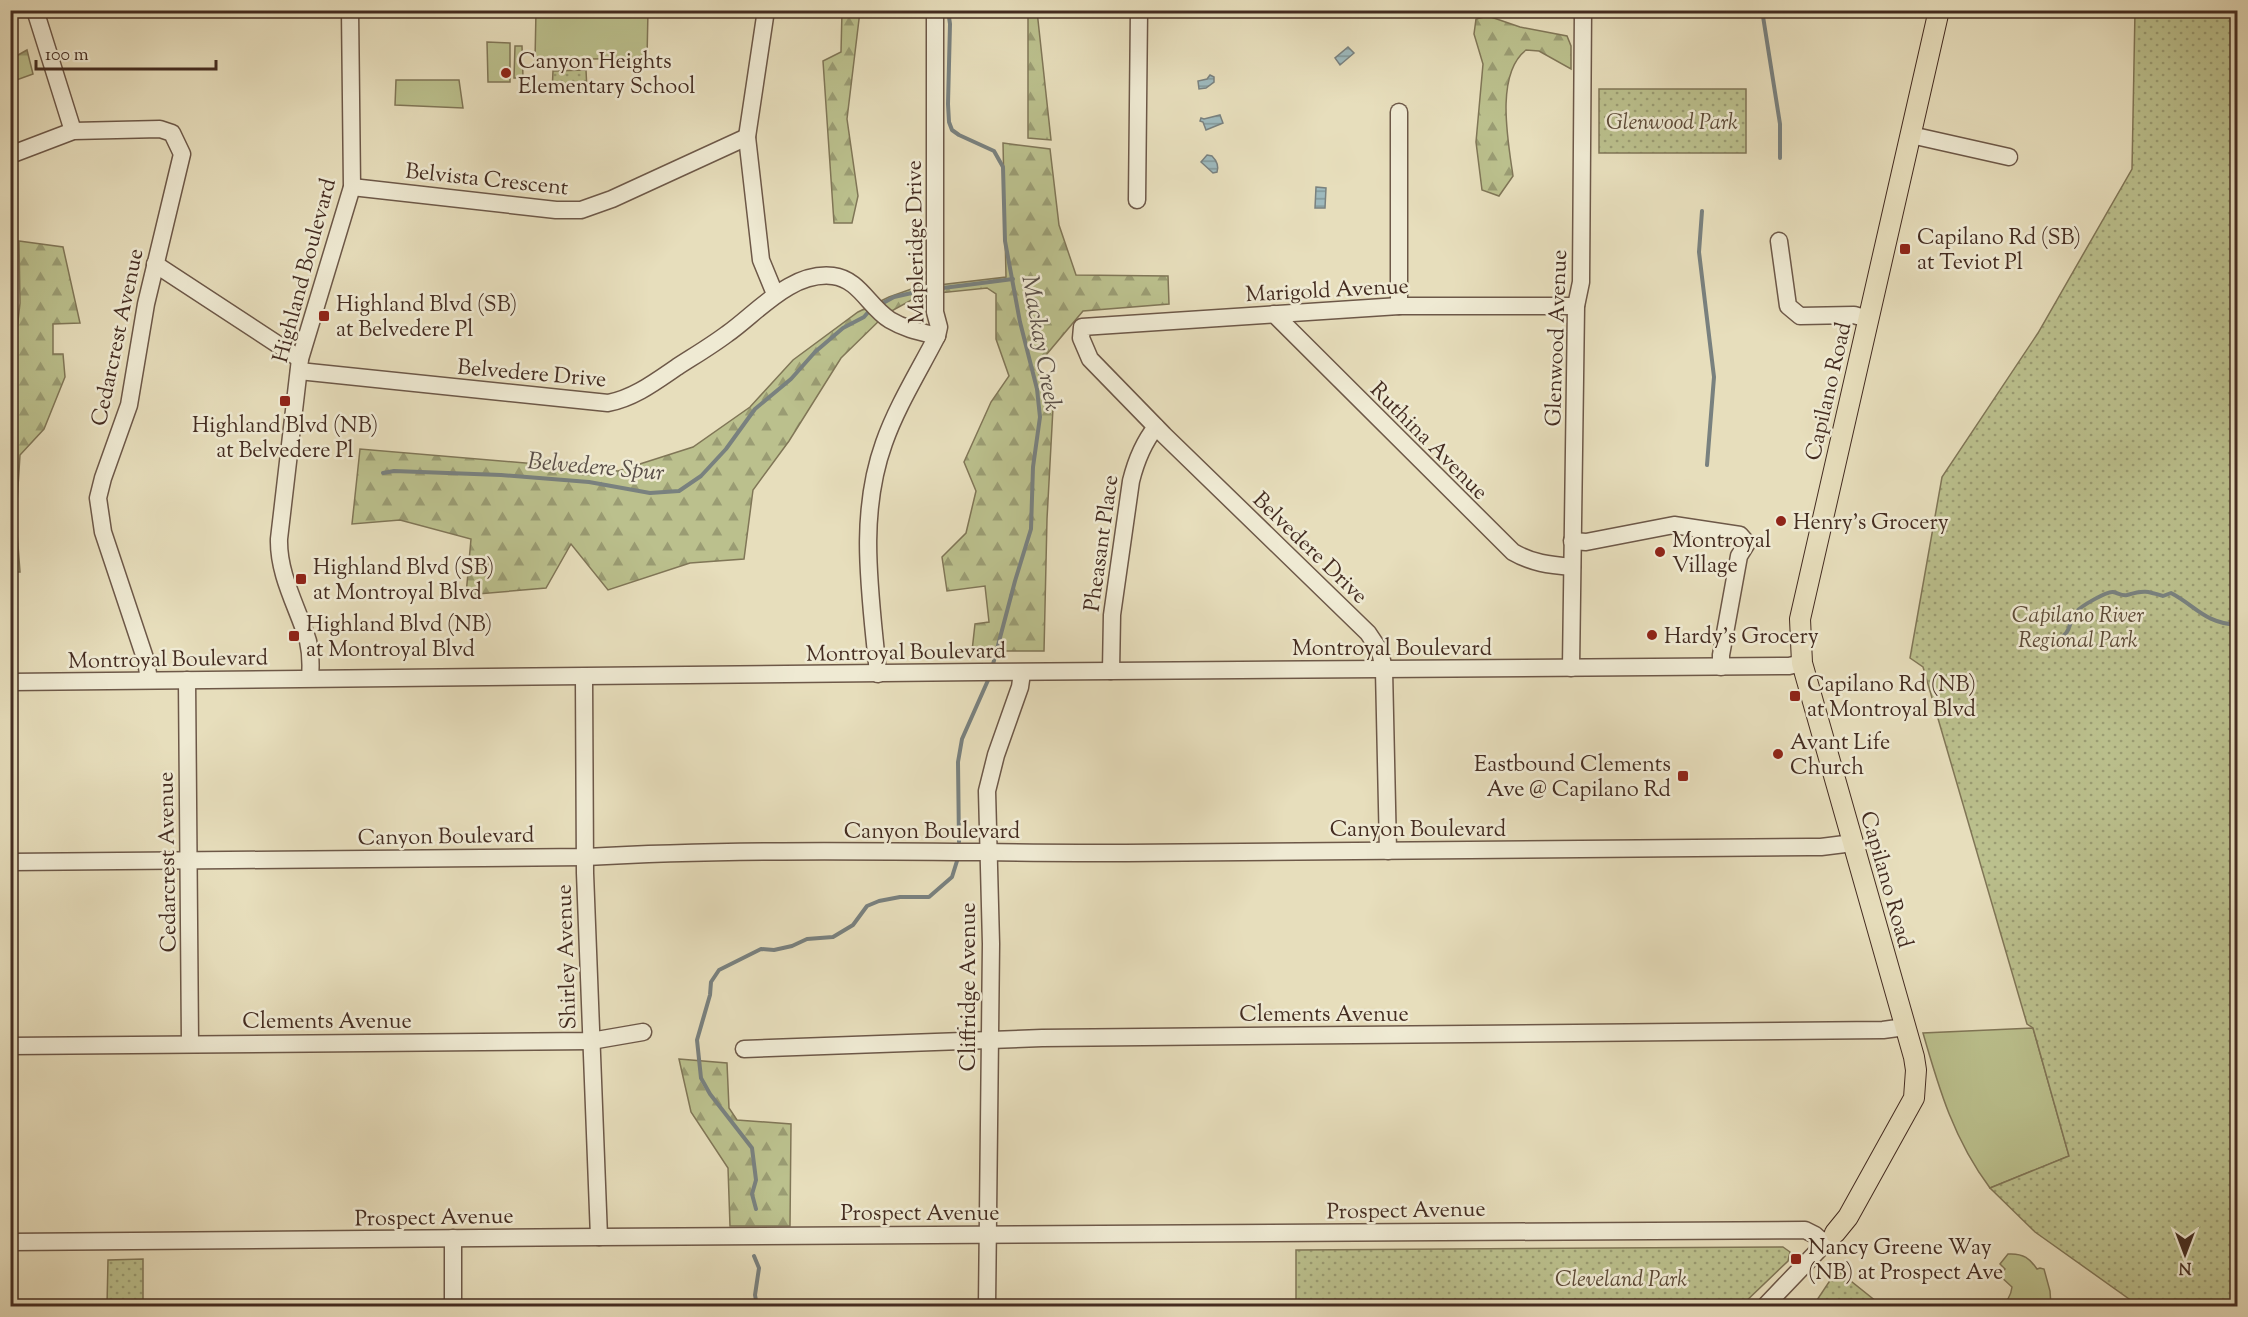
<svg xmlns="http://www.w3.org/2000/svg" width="2248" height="1317" font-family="'Sorts Mill Goudy',serif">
  <defs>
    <pattern id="forest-firs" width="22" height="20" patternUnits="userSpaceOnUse" patternTransform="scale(1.5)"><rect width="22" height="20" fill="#bbc08d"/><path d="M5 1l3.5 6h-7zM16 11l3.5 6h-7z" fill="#9a9c73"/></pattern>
    <pattern id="park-dots" width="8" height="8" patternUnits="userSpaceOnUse" patternTransform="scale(1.5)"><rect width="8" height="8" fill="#bbc08d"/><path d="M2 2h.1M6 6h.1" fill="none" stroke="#9a9c73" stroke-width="1.8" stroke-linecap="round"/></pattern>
    <pattern id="water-rules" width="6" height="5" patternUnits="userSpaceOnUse" patternTransform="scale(1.5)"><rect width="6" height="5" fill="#9db9bd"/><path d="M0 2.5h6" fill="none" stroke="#829799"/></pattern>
  </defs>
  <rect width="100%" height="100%" fill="#e7debc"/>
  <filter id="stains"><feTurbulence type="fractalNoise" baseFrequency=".00333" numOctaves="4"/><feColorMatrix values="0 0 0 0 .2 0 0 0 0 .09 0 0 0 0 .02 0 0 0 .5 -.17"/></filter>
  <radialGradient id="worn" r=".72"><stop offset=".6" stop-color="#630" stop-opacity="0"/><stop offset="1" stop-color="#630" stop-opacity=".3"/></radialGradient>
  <g fill="#bbc08d" stroke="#807657" stroke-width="1.5">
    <polygon points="536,11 648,11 647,58 535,60"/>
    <polygon points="487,42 510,43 510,82 488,82"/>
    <polygon points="515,46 522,46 523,78 514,78"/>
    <polygon points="396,80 459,80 463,108 395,105"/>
    <path d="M2033,1028l36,128 -79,32c-36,-48 -51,-99 -67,-155z"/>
    <path d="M2008,1254c16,-1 22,5 29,15l3,-1 4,1 6,22 1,15h-51c7,-4 11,-10 12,-19l-13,-12 6,-6 -5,-5z"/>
  </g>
  <g fill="url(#forest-firs)" stroke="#807657" stroke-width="1.5">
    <polygon points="842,11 860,11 847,119 858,196 852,223 834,223 823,61 841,52"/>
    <polygon points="1028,11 1037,11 1051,140 1028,138"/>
    <path d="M1488,16l32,11 47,9 4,10v23l-32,-18 -13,-1c-31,24 -18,91 -13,126l-14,20 -17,-6 -6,-48 7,-78 -9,-30 2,-15z"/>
    <polygon points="27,50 33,74 11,82 11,59"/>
    <polygon points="1003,143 1050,149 1059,225 1076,275 1168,276 1169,304 1083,311 1036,367 1053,408 1047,519 1044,651 972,651 975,624 989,622 985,586 947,591 942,557 966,533 976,491 964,462 991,402 1009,376 996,339 996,294 987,288 939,293 939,285 1006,277"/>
    <polygon points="19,241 63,247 80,323 53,324 53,354 63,354 65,377 44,429 20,455 16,519 20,572 11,572 10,411 13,366 20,303"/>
    <polygon points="927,286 927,296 915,298 886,314 841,358 789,441 753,490 744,559 690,563 608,590 571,544 546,588 466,595 471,539 400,520 352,524 360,449 618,471 693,447 750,407 793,360 858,312 889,297 917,287"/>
    <polygon points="679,1059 727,1063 729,1108 737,1120 791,1124 790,1226 730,1226 728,1168 691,1112"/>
  </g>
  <g fill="url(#park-dots)" stroke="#807657" stroke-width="1.5">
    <polygon points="2135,11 2237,11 2237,1306 2139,1306 2035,1232 1990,1188 2069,1156 2033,1028 2027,1024 1923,667 1910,658 1942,477 2038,333 2132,169"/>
    <polygon points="586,70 587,90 552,93 553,71"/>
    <rect x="1599" y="89" width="147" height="64"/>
    <polygon points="1783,1247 1790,1252 1788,1261 1741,1306 1296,1306 1296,1250"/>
    <polygon points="143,1259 143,1306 107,1306 108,1260"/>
    <polygon points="1837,1270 1882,1306 1813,1306"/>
  </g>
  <g fill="url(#water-rules)" stroke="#79817f" stroke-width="1.5">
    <polygon points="1348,47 1354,53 1340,65 1335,58"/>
    <polygon points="1210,75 1214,77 1214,82 1206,88 1199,89 1198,81 1207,79"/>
    <polygon points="1220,115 1223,123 1206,130 1203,122 1200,121 1201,118 1204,119"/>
    <path d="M1207,155l5,1c4,4 7,10 5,16l-4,1 -12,-11z"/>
    <polygon points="1316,187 1326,188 1325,208 1315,208"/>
  </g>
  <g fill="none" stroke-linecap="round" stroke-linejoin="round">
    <g stroke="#79817f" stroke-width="4">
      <polyline points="948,10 950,24 948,104 949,122 952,130 959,135 994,151 1003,167 1005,241 1020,322 1037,389 1040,417 1033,467 1031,529 1015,581 992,668"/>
      <polyline points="1762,10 1780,124 1780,158"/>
      <polyline points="1702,211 1699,252 1714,377 1707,465"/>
      <polyline points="943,288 1013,279"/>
      <polyline points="883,303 894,297 925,290"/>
      <polyline points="383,473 394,471 501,475 589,482 650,493 679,491 701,476 726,449 755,409 791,379 815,352 843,328 864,317 870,310"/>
      <path d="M2054,641c21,-9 12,-17 22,-29 5,-6 31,-21 37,-20 5,1 9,4 14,3 17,-5 20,-4 36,1l8,-3c25,13 33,30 67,32"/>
      <polyline points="959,842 958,762 962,739 989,678"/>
      <polyline points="756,1209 752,1194 756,1180 752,1148 710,1094 701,1078 697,1040 710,995 711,982 719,970 761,949 774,950 792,946 807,939 833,937 853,925 867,906 879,901 900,897 929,897 952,877 957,861"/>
      <polyline points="754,1256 759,1268 755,1295 757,1306"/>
    </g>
    <defs>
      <g id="minor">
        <polyline points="35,10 73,131"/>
        <polyline points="766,10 747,137 761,260 775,294"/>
        <polyline points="1911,135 2009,157"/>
        <polyline points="10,155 73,131 160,129 172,133 182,154 146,304 129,405 103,478 98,498 103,532 146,661 149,680"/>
        <polyline points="352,187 556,210 581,210 612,199 747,137"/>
        <polyline points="1137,200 1139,10"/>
        <polyline points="1779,241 1788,306 1800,316 1854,315 1868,319"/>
        <polyline points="155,264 300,359"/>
        <polyline points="1399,306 1399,112"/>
        <path d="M1274,314l239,238c19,11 36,13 59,15"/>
        <path d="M299,371l309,32c26,-5 47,-21 69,-36 17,-11 34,-21 50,-33 30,-21 64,-63 106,-58 26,3 36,31 57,44 15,9 31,12 47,16"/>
        <polyline points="1572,541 1586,542 1674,525 1740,535 1747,543 1739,556 1721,655 1721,667"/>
        <polyline points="1571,668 1576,306 1581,282 1583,10"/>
        <path d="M1111,671l1,-56 19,-134c5,-20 12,-38 25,-54"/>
        <path d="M878,674c-7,-78 -21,-156 6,-231 13,-37 35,-72 53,-107l2,-9 -4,-15v-302"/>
        <polyline points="584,677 585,873 599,1237"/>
        <path d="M310,678c1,-12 1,-24 -2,-37 -10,-33 -30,-66 -29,-102l21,-180 52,-172 -2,-177"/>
        <polyline points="187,680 190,1043"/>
        <polyline points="10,682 979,672 1789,666 1802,663"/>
        <polyline points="1388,851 1384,670 1380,651 1368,633 1164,435 1090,359 1081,338 1082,327 1399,306 1576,306"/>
        <path d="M10,862l576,-5c180,-10 360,-4 540,-4 231,0 463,-4 695,-6l32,-4"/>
        <polyline points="10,1046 591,1041 643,1032"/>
        <polyline points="744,1049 1042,1038 1883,1030 1905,1027"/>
        <polyline points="10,1242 599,1237 1805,1230 1815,1235 1825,1244"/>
        <polyline points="453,1306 453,1238"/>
        <polyline points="987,1306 991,944 987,791 996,755 1020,687 1022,673"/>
        <polyline points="1765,1306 1832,1236"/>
      </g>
      <polyline id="major" points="1835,1233 1848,1217 1914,1098 1916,1070 1914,1057 1802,663 1800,619 1939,10"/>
    </defs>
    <use href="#minor" stroke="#6d5848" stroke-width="19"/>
    <use href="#major" stroke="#442c21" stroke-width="22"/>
    <use href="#minor" stroke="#efead3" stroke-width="16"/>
    <use href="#major" stroke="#e7debc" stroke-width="20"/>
  </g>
  <g fill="#8f2418" stroke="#efead3" stroke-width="2">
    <circle cx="506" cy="73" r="6"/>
    <rect x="1899" y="243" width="12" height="12" rx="3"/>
    <rect x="318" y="310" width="12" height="12" rx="3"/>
    <rect x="279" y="395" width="12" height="12" rx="3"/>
    <circle cx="1781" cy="521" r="6"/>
    <circle cx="1660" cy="552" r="6"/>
    <rect x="295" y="573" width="12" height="12" rx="3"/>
    <circle cx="1652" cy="635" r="6"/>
    <rect x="288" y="630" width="12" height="12" rx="3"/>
    <rect x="1789" y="690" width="12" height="12" rx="3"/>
    <circle cx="1778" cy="754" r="6"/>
    <rect x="1677" y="770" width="12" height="12" rx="3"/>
    <rect x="1790" y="1253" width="12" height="12" rx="3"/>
  </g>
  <g text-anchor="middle" stroke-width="5" stroke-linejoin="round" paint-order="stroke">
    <g font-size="22" fill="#442c21" stroke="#efead3" text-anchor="start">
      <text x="518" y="68">Canyon Heights<tspan x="518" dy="25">Elementary School</tspan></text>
      <text x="1917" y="244">Capilano Rd (SB)<tspan x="1917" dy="25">at Teviot Pl</tspan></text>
      <text x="336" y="311">Highland Blvd (SB)<tspan x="336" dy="25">at Belvedere Pl</tspan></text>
      <text x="285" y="432" text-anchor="middle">Highland Blvd (NB)<tspan x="285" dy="25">at Belvedere Pl</tspan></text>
      <text x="1793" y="529">Henry's Grocery</text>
      <text x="1672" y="547">Montroyal<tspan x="1672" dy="25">Village</tspan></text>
      <text x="313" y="574">Highland Blvd (SB)<tspan x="313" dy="25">at Montroyal Blvd</tspan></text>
      <text x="306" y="631">Highland Blvd (NB)<tspan x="306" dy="25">at Montroyal Blvd</tspan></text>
      <text x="1664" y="643">Hardy's Grocery</text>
      <text x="1807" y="691">Capilano Rd (NB)<tspan x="1807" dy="25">at Montroyal Blvd</tspan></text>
      <text x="1790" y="749">Avant Life<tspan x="1790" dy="25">Church</tspan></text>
      <text x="1671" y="771" text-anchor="end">Eastbound Clements<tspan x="1671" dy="25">Ave @ Capilano Rd</tspan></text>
      <text x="1808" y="1254">Nancy Greene Way<tspan x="1808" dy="25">(NB) at Prospect Ave</tspan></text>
    </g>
    <g font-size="22" font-style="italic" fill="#5c4a37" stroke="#efead3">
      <text x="1672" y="129">Glenwood Park</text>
      <text x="2078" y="622">Capilano River<tspan x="2078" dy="25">Regional Park</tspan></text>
      <text x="1621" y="1286">Cleveland Park</text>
    </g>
    <g font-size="22" fill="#442c21" stroke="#efead3">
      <text transform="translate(487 178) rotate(6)" y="8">Belvista Crescent</text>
      <text transform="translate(914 242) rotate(-91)" y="8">Mapleridge Drive</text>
      <text transform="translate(303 270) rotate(-75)" y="8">Highland Boulevard</text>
      <text transform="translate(1327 289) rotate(-3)" y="8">Marigold Avenue</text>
      <text transform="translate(116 337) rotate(-78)" y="8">Cedarcrest Avenue</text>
      <text transform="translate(1555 338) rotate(-88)" y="8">Glenwood Avenue</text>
      <text transform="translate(532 372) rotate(5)" y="8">Belvedere Drive</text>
      <text transform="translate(1827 391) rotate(-77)" y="8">Capilano Road</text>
      <text transform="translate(1430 440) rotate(45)" y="8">Ruthina Avenue</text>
      <text transform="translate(1100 543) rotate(-82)" y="8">Pheasant Place</text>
      <text transform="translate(1311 547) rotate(44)" y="8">Belvedere Drive</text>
      <text x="1392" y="655">Montroyal Boulevard</text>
      <text transform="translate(906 651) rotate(-1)" y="8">Montroyal Boulevard</text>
      <text transform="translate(168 658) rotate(-1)" y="8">Montroyal Boulevard</text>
      <text x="1418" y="836">Canyon Boulevard</text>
      <text x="932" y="838">Canyon Boulevard</text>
      <text transform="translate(446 835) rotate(-1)" y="8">Canyon Boulevard</text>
      <text transform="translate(166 862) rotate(-91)" y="8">Cedarcrest Avenue</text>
      <text transform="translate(1888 879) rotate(74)" y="8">Capilano Road</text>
      <text transform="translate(565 957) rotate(-92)" y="8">Shirley Avenue</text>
      <text transform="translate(967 987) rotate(-90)" y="8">Cliffridge Avenue</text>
      <text x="1324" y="1021">Clements Avenue</text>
      <text x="327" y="1028">Clements Avenue</text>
      <text transform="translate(1406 1209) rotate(-1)" y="8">Prospect Avenue</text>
      <text x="920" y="1220">Prospect Avenue</text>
      <text transform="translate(434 1216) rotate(-1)" y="8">Prospect Avenue</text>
    </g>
    <g font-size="24" font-style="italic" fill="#5a4f48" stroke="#efead3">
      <text transform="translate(1042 343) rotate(80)" y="8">Mackay Creek</text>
      <text transform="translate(596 466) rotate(5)" y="8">Belvedere Spur</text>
    </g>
  </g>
  <rect width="2248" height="1317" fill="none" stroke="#e7debc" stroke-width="36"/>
  <rect x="12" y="12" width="2224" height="1293" fill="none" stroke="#442c21" stroke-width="3"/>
  <rect x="18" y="18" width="2212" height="1281" fill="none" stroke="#442c21" stroke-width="1.5"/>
  <g transform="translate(2185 1254) rotate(180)" stroke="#efead3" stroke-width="4.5" paint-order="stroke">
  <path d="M0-4.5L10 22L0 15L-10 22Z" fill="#442c21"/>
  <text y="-9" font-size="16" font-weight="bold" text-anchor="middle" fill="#442c21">N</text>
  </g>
  <path d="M36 60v9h180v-9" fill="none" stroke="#442c21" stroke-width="3"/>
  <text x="45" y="60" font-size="18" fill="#442c21" stroke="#efead3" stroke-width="4.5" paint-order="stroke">100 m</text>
  <rect width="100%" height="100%" filter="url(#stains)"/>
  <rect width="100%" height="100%" fill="url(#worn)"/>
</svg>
